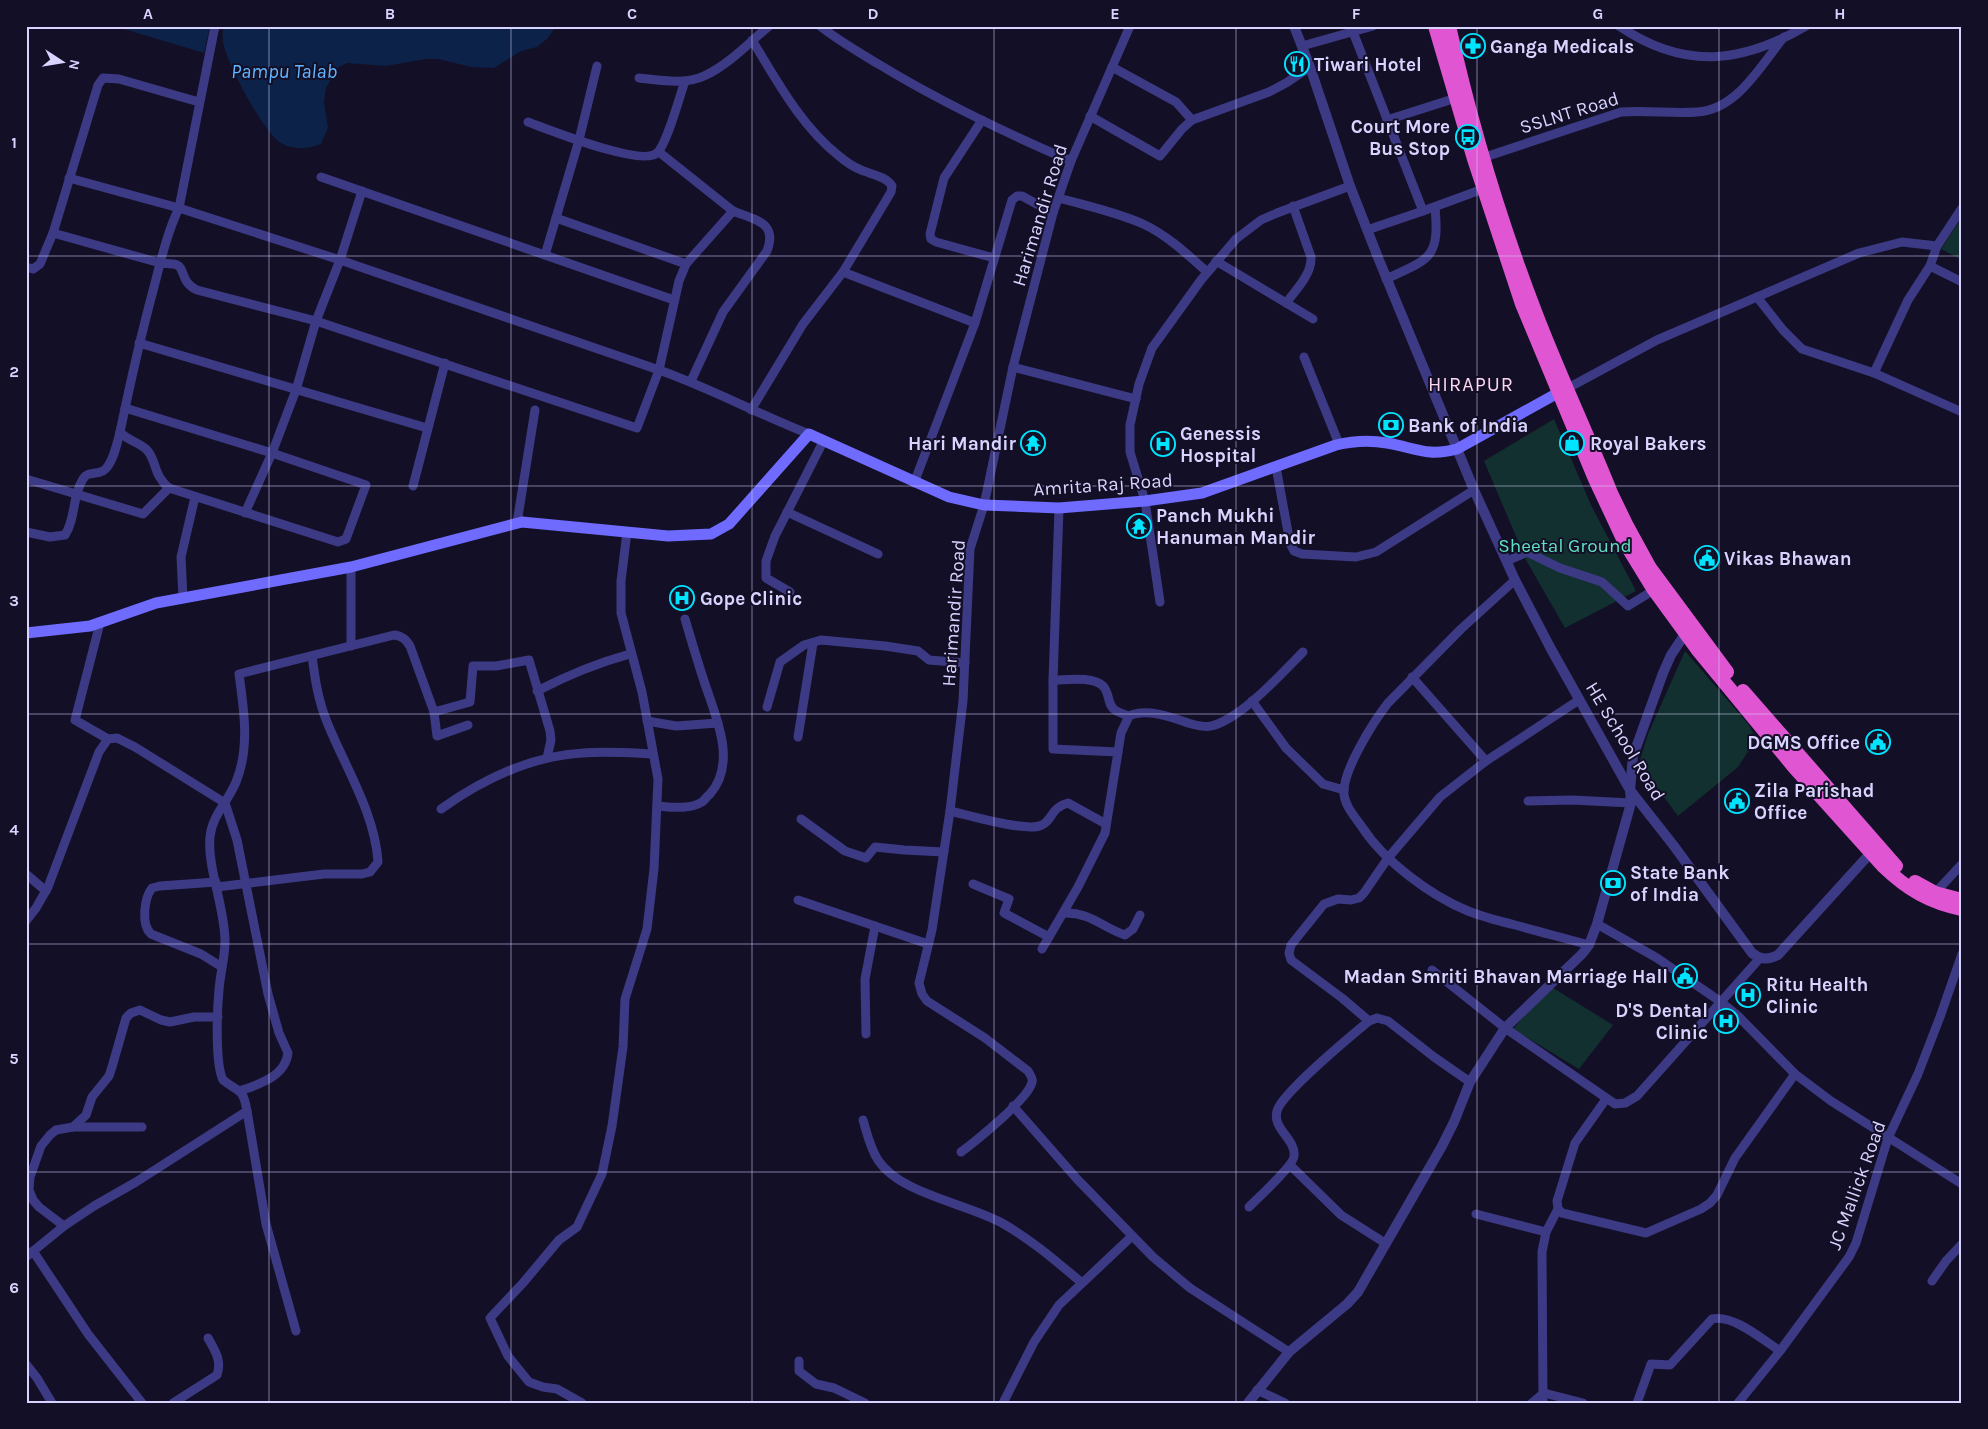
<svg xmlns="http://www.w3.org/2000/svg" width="1988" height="1429" font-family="Karla,sans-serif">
  <rect width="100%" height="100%" fill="#130f26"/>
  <g fill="#12302f">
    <polygon points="1962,217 1962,260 1941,249"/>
    <polygon points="1554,419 1591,505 1636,591 1565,628 1526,560 1484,461"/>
    <polygon points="1685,651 1749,725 1756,739 1738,767 1678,816 1639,763 1648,734"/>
    <polygon points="1550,986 1613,1025 1579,1069 1513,1029"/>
  </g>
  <g fill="#0c2248">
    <polygon points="114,26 210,26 204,53"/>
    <path d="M224,26h332l-8,12 -11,9 -16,4 -27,17 -23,-1 -33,-8h-12l-40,7 -39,-3 -10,5 -11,20 -2,14 4,26 -7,16c-14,6 -33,6 -44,-4 -17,-15 -50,-76 -54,-98 -1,-6 0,-11 1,-16z"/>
  </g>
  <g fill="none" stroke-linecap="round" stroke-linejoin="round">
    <g stroke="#3d3a85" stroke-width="9">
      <path d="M820,26c19,15 40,27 60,39 61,37 126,68 191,96"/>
      <path d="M1619,26c65,44 122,38 187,0"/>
      <polyline points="1353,32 1423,211 1483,189"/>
      <polyline points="1302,46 1373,26"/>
      <polyline points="597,66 579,140 556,218 686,264"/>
      <polyline points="1112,67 1176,102 1192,120"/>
      <path d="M639,78c20,2 46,7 65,-2 24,-11 45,-33 65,-50"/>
      <polyline points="1090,116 1160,156 1182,129 1192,120 1269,92 1286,83 1310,67"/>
      <polyline points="982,120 944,178 930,234 931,239 936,242 994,258"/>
      <polyline points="1387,120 1456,98"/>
      <path d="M528,122c22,8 113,45 129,31 10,-9 23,-58 28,-72"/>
      <path d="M1479,159l142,-47c26,-2 51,2 76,0 40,-2 64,-47 87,-75"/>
      <polyline points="321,177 674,300"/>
      <path d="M69,178l110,30 161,52 319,110c51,18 99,44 150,64"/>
      <path d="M1059,198c28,8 57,14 84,26 24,11 44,30 64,48"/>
      <polyline points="1367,230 1423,211"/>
      <path d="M53,233l107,30c5,1 12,0 17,2 8,3 3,17 20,25l119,31 321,107 22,-58 20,-89 7,-17 47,-53 -74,-59"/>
      <polyline points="545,255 556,218"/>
      <polyline points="1216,261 1313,319"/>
      <polyline points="1930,266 1962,282"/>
      <polyline points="26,267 33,269 40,264 53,233 98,85 103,78 119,79 199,102"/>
      <polyline points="843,272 975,323"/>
      <path d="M1386,279c43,-20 54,-20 49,-72"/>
      <polyline points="1757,297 1783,330 1802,349 1874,373 1962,412"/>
      <path d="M1286,303c10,-13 26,-29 25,-46l-18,-51"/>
      <polyline points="139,343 427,428"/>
      <polyline points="1304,357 1339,444"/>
      <polyline points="1013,367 1136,399"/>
      <polyline points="1874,373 1908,300 1930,266 1937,246 1962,208"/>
      <path d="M691,381l32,-69 44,-61c11,-29 -12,-31 -34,-40"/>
      <polyline points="1568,388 1657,340 1859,253 1902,242 1937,246"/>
      <path d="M751,410l52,-86 40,-52 48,-80 1,-6c-6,-10 -23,-12 -33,-17 -7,-3 -14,-8 -20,-13 -38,-30 -62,-75 -87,-116"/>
      <polyline points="1276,467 1290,543 1294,551 1302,554 1356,557 1376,552 1474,490"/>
      <polyline points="26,479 143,514 169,488 338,542 346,539 366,485 272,453 125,408"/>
      <polyline points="914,483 975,323 1012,200 1017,196 1022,196 1053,213"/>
      <polyline points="413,486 445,363"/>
      <path d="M169,488c-16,-13 -12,-27 -22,-38 -8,-8 -19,-9 -27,-18 10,-48 21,-97 34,-145 7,-27 13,-54 25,-79l36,-182"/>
      <polyline points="787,512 878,554"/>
      <polyline points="245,513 272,453 296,390 316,321 340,260 362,191"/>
      <polyline points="517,523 535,410"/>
      <path d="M26,532l24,5 15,-2c11,-17 7,-39 18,-56 5,-8 12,-4 20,-8 10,-6 14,-28 17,-39"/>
      <polyline points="1507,561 1527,552 1560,568 1602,582 1628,606 1654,590"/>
      <path d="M1515,580l-54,49 -73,74c-14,18 -46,68 -44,91 1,12 11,23 18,33 22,34 69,69 106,84 15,6 31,10 47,14 25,7 49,13 74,20"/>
      <polyline points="790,592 766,578 766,561 775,536 824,440"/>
      <polyline points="183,598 181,557 195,497"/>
      <polyline points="1160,602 1145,501 1130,452 1130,425 1139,384 1152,348 1201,280 1236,239 1261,220 1277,213 1350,186"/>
      <polyline points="100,623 75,720 108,739"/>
      <polyline points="351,646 351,567"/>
      <polyline points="1412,677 1486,761"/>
      <path d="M1053,680c14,0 39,-4 50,6 7,7 4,19 12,24 4,3 9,4 14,6"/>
      <path d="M537,691c31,-16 60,-28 93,-37"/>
      <polyline points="1252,701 1286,748 1323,784 1344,790"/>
      <polyline points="767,707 780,662 804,645 821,640 885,646 918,651 929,660 965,663"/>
      <polyline points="434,712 470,702 473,666 496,666 529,660 550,731 551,740 547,758"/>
      <polyline points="647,721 676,726 718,723"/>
      <polyline points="798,737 813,643"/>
      <path d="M1118,752l3,-19 8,-17c17,-8 42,1 59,7 8,2 15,5 23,3 30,-7 70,-52 92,-74"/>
      <polyline points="1528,801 1572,800 1631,803"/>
      <path d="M657,806c14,1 32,4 45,-4 3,-2 5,-6 8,-8 28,-32 5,-79 -6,-113 -7,-21 -13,-42 -19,-62"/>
      <path d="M441,809c42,-30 91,-53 142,-56 23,-2 47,0 70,1"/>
      <path d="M950,811c18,4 78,22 92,14 11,-5 8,-17 26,-22l38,21"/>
      <polyline points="801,819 845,851 866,858 875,847 904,850 944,852"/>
      <polyline points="26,874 46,891"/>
      <path d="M216,882l-56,4 -8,2c-8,10 -11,37 -1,46l50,20 21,13"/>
      <polyline points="973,884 1009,899 1004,913 1049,937"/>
      <path d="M217,887l107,-13h38l8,-2 8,-10c-3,-49 -33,-95 -51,-140 -9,-22 -12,-43 -15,-66"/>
      <polyline points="1935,893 1962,864"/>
      <polyline points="798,900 928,944"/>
      <path d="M1063,913c28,-1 38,14 62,22l8,-6 7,-14"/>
      <path d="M26,921l10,-13 12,-21 51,-135 9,-13 9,-1 18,9 90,56 12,37 31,154 11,39 9,20c-3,24 -29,31 -48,38"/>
      <polyline points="1597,924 1657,958 1721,1002 1738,1016 1795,1074 1831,1101 1962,1184"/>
      <polyline points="1042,949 1078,887 1105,833 1118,752 1053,749 1053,680 1059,508"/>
      <polyline points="1432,970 1505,1028 1615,1104 1625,1103 1637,1096 1760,958"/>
      <polyline points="1369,1021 1342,998 1291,960 1289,953 1291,945 1324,904 1338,899 1351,900 1359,898 1364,893 1388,858 1440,797 1486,761 1579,700"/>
      <polyline points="866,1034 865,979 875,926"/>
      <polyline points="1606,1099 1575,1143 1557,1201 1558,1209 1562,1213 1646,1233 1701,1209 1710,1203 1717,1195 1735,1158 1795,1074"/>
      <polyline points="1013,1106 1077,1179 1153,1257 1190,1288 1289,1352"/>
      <path d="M247,1111c-4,-24 -8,-18 -24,-31 -8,-16 -6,-70 -4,-90 1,-16 6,-32 6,-49 0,-33 -18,-74 -15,-104 2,-22 18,-35 26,-55 14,-34 8,-72 3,-108l155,-39c9,1 12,5 16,11l24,66 3,24 31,-11"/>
      <path d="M863,1120c4,13 7,28 15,40 22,34 88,43 124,63 30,17 55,39 80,60"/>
      <polyline points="74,1127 142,1127"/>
      <path d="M961,1152c15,-11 64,-51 70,-67 3,-5 0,-9 -3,-14l-43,-33 -58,-37 -5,-7 -3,-11 13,-53 18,-119 13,-110 7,-152 14,-44 29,-138 40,-154 18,-52 59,-135"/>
      <polyline points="1290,1165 1341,1215 1385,1243"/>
      <path d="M1249,1207c9,-9 45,-42 45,-51 2,-17 -22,-27 -17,-45 4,-17 75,-76 92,-90l8,-3 11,3 46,36 36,25"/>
      <polyline points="1476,1214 1546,1232"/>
      <polyline points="64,1226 39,1207 33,1200 29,1190 30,1177 41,1146 50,1135 56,1130 73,1127 86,1115 92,1097 109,1076 112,1067 126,1018 131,1013 140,1010 161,1020 170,1022 194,1017 218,1017"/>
      <polyline points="33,1251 88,1334 142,1403"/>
      <polyline points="26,1257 64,1226 94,1206 136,1182 247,1111 266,1224 296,1331"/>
      <polyline points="1932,1281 1946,1261 1962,1244"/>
      <polyline points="799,1361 799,1371 816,1384 834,1388 865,1403"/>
      <polyline points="26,1364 37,1378 52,1403"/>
      <polyline points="1257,1390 1285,1403"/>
      <path d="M173,1403l44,-28c5,-15 -2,-24 -9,-37"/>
      <polyline points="582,1403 557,1389 543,1387 529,1382 508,1356 490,1318 523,1283 559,1240 577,1227 602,1174 612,1126 623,1047 625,999 647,929 654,869 658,779 642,692 621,613 621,581 627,532"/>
      <polyline points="1003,1403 1034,1342 1059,1305 1131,1237"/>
      <polyline points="1532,1403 1544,1393 1583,1403"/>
      <polyline points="1543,1403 1542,1252 1546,1232 1558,1209"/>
      <path d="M1637,1403l14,-39 19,1 42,-46c21,-5 51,21 68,32"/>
      <polyline points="1738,1403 1780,1351 1849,1257 1856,1243 1888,1138 1918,1074 1940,1017 1962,954"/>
    </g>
    <g stroke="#3d3a85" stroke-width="10">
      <path d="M1294,26l16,41 40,119 29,74 95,230 41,90 36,69 79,141 44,56 78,107c9,7 16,7 26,2l98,-108"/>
      <polyline points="1248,1403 1289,1352 1347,1304 1358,1292 1442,1146 1454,1122 1470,1082 1505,1028 1582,954 1589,945 1597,924 1631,803 1630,790 1633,756 1663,673 1671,655 1689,628"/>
    </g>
    <path stroke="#6f6bff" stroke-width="11" d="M26,633l64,-7 66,-23 195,-36 171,-45 146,14 43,-2 18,-10 80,-90 140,63 35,8 75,3 86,-7 57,-8 134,-48c17,-4 33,-5 51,-2 29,5 40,14 70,6l108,-60"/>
    <g stroke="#e055d1" stroke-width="14">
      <path d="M1435,26l39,133 48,145 73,175 29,62 30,49 43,59 97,118 90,100c23,22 46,36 78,42"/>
      <path d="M1449,26c22,98 51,195 87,288 23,60 51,119 75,179l15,31 24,44 77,104"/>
      <polyline points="1743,691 1896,866"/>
      <polyline points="1915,882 1935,893 1962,900"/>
    </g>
  </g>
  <path fill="none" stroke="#d9d4ff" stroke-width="1" stroke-opacity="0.55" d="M269,26v1377M511,26v1377M752,26v1377M994,26v1377M1236,26v1377M1477,26v1377M1719,26v1377M26,256h1936M26,486h1936M26,714h1936M26,944h1936M26,1172h1936"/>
  <defs>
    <symbol id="pharmacy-ring" viewBox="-11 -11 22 22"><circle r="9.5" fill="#130f26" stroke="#00e5ff" stroke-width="1.5"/><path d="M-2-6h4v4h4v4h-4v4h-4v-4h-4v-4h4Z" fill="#00e5ff"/></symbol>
    <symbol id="restaurant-ring" viewBox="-11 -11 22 22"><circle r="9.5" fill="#130f26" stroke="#00e5ff" stroke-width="1.5"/><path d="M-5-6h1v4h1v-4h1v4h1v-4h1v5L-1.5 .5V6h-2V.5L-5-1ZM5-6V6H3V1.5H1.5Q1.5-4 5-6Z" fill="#00e5ff"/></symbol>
    <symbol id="bus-ring" viewBox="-11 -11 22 22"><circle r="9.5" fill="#130f26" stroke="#00e5ff" stroke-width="1.5"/><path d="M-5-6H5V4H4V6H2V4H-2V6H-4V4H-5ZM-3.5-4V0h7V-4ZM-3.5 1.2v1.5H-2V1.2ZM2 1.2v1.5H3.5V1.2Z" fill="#00e5ff"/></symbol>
    <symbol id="bank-ring" viewBox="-11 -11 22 22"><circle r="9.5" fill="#130f26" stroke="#00e5ff" stroke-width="1.5"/><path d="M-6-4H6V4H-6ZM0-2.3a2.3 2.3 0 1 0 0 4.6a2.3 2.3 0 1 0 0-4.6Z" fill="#00e5ff"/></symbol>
    <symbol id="temple-ring" viewBox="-11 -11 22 22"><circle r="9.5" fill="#130f26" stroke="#00e5ff" stroke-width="1.5"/><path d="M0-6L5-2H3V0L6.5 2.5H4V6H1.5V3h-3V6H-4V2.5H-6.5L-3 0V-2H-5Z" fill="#00e5ff"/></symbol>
    <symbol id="shop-ring" viewBox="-11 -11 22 22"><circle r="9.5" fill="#130f26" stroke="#00e5ff" stroke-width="1.5"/><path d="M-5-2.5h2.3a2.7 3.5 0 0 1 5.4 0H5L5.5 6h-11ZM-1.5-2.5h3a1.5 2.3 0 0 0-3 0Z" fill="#00e5ff"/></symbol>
    <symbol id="hospital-ring" viewBox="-11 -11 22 22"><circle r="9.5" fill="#130f26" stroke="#00e5ff" stroke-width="1.5"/><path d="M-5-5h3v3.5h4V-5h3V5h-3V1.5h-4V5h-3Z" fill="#00e5ff"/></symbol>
    <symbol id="civic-ring" viewBox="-11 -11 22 22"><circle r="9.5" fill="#130f26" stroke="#00e5ff" stroke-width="1.5"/><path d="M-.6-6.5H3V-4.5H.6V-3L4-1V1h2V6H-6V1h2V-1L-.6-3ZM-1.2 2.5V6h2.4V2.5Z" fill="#00e5ff"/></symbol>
  </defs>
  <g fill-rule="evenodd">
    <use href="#pharmacy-ring" x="1459" y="32" width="28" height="28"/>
    <use href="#restaurant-ring" x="1283" y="50" width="28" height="28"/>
    <use href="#bus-ring" x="1454" y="123" width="28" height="28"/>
    <use href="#bank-ring" x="1377" y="411" width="28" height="28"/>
    <use href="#temple-ring" x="1019" y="429" width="28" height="28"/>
    <use href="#shop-ring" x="1558" y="429" width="28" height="28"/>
    <use href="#hospital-ring" x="1149" y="430" width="28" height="28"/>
    <use href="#temple-ring" x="1125" y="512" width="28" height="28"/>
    <use href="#civic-ring" x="1693" y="544" width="28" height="28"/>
    <use href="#hospital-ring" x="668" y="584" width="28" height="28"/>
    <use href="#civic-ring" x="1864" y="728" width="28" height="28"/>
    <use href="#civic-ring" x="1723" y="787" width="28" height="28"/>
    <use href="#bank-ring" x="1599" y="869" width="28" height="28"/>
    <use href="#civic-ring" x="1671" y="962" width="28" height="28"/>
    <use href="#hospital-ring" x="1734" y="981" width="28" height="28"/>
    <use href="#hospital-ring" x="1712" y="1007" width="28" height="28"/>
  </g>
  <g text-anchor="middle" stroke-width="4" stroke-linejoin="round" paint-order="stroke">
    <g font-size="19" font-weight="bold" fill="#d9d4ff" stroke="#130f26" text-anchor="start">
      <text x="1490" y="53">Ganga Medicals</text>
      <text x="1314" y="71">Tiwari Hotel</text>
      <text x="1450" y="133" text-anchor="end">Court More<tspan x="1450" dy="22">Bus Stop</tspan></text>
      <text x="1408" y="432">Bank of India</text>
      <text x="1180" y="440">Genessis<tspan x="1180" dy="22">Hospital</tspan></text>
      <text x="1016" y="450" text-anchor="end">Hari Mandir</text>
      <text x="1590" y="450">Royal Bakers</text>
      <text x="1156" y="522">Panch Mukhi<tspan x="1156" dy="22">Hanuman Mandir</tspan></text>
      <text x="1724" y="565">Vikas Bhawan</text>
      <text x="700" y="605">Gope Clinic</text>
      <text x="1860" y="749" text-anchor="end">DGMS Office</text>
      <text x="1754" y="797">Zila Parishad<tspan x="1754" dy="22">Office</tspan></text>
      <text x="1630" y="879">State Bank<tspan x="1630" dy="22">of India</tspan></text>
      <text x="1668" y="983" text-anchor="end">Madan Smriti Bhavan Marriage Hall</text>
      <text x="1766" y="991">Ritu Health<tspan x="1766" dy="22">Clinic</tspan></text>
      <text x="1708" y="1017" text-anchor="end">D'S Dental<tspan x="1708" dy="22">Clinic</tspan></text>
    </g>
    <g font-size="19" fill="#d9d4ff" stroke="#130f26">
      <text transform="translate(1569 112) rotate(-17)" y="7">SSLNT Road</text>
      <text transform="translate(1039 215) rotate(-73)" y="7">Harimandir Road</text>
      <text transform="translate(1103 484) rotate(-4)" y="7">Amrita Raj Road</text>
      <text transform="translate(953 613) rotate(-86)" y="7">Harimandir Road</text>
      <text transform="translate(1626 741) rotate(59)" y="7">HE School Road</text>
      <text transform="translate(1856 1185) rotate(-70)" y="7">JC Mallick Road</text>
    </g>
    <g font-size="19" fill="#5fe0c0" stroke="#130f26">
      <text x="1565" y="552">Sheetal Ground</text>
    </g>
    <g font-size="20" font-style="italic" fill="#62b6ff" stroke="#130f26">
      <text x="284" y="78">Pampu Talab</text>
    </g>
    <g font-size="20" letter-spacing="1" fill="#ffd6f0" stroke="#130f26">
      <text x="1471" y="391">HIRAPUR</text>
    </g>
  </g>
  <rect width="1988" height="1429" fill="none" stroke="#130f26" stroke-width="55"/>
  <g transform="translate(62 62) rotate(102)" stroke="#130f26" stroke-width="4" paint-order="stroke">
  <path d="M0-4L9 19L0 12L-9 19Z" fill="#d9d4ff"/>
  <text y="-8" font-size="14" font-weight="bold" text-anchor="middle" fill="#d9d4ff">N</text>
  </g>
  <rect x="28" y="28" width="1932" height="1374" fill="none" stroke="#d9d4ff" stroke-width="2"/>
  <g font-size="16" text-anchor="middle" font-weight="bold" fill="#d9d4ff">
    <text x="148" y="19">A</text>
    <text x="390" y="19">B</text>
    <text x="632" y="19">C</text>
    <text x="873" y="19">D</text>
    <text x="1115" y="19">E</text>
    <text x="1356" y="19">F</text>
    <text x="1598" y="19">G</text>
    <text x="1840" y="19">H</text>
    <text x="14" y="148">1</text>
    <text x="14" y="377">2</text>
    <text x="14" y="606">3</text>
    <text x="14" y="835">4</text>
    <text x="14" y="1064">5</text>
    <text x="14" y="1293">6</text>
  </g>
</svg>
